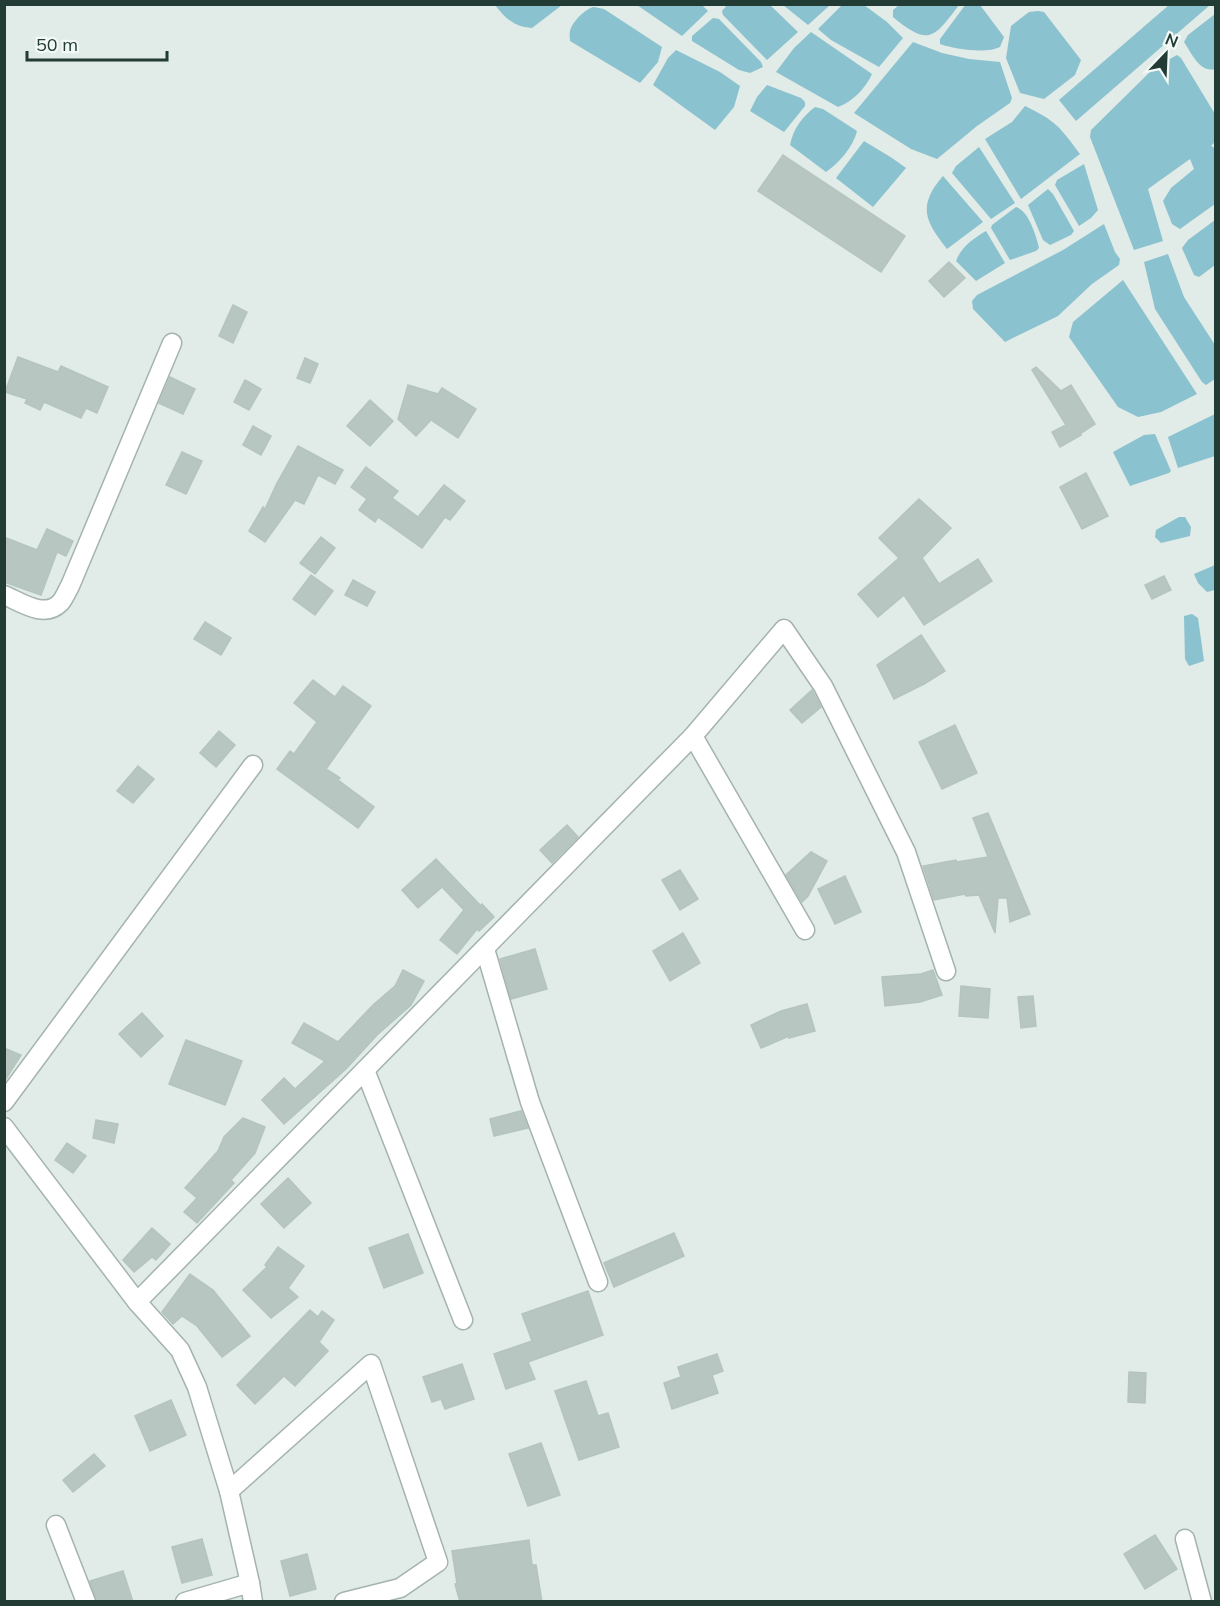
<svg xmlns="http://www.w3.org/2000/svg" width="1220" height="1606" font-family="Mulish,sans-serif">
  <rect width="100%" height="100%" fill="#e1ebe7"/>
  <g fill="#8bc2cf">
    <path d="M966,4l14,1 24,32 -4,10c-14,7 -46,2 -60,-3v-5z"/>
    <path d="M495,5h67l-30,23c-18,-1 -27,-10 -37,-23z"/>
    <polygon points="637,5 702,5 708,11 682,36"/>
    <polygon points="727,5 770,5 798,32 767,60 723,15 722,11"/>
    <polygon points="783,5 830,5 808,25"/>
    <polygon points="842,5 864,5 887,22 903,38 879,67 831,40 818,29"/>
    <path d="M899,5v-1l60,1c-25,33 -30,42 -66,12v-7z"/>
    <polygon points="1169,5 1210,5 1076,121 1059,100"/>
    <path d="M594,7l10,2 58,38 -4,15 -18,21 -70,-42c0,-3 -1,-7 0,-10 2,-9 16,-23 24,-24z"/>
    <polygon points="1038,11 1044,12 1081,60 1075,75 1044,99 1020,93 1006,58 1011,26 1029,12"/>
    <path d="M1215,14v55c-15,4 -23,-15 -31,-27l4,-7z"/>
    <polygon points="713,18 719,19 761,62 763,67 750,73 739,70 692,41 692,36"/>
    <path d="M811,32l61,42c-6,14 -20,28 -34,33l-62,-35 18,-24z"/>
    <polygon points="913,42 942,53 969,59 1000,62 1012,98 1010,103 977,126 937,159 911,149 854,113"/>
    <polygon points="676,50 720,72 740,86 734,107 715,130 653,85 668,58"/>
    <polygon points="1177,55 1181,58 1215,114 1215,142 1211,146 1215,148 1215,204 1180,229 1172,224 1163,201 1171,188 1194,169 1190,159 1148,189 1163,241 1134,250 1090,137 1091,130 1155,67"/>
    <polygon points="767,85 801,98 805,102 805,106 784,132 750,111 757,97"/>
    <path d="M1025,106c31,15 35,21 55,48l-59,45 -36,-60 27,-17z"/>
    <path d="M815,107l8,2 34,22c-4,16 -17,31 -31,41l-36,-27c3,-16 12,-28 25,-38z"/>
    <polygon points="864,141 892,158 906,168 873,207 836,178"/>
    <polygon points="979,147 1015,203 991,219 952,173 956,166"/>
    <polygon points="1084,164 1098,210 1091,218 1079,226 1055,185 1057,180"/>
    <path d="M943,176l40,46 -36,27c-22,-28 -30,-43 -4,-73z"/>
    <polygon points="1048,189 1053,194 1074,231 1071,235 1050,245 1043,240 1028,205"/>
    <path d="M1016,207c13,4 20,29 23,41l-3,3 -26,9 -19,-32 1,-3z"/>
    <polygon points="1215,220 1215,265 1199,277 1194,275 1182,248 1188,240"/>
    <polygon points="1104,224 1115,252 1120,259 1119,265 1092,284 1058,316 1005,342 973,309 972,301 977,295 1063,250"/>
    <path d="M986,231l19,32 -29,18 -20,-20c5,-14 18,-23 30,-30z"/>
    <polygon points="1168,254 1184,297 1215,345 1215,379 1206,385 1202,382 1155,309 1144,262"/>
    <polygon points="1123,280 1197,394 1161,412 1138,417 1118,407 1069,337 1073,322"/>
    <polygon points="1215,414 1215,456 1178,468 1168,437"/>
    <polygon points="1155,434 1171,471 1169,473 1130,486 1113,452 1144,435"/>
    <polygon points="1179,517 1185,517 1191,527 1190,536 1161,543 1155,537 1156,530"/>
    <polygon points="1215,565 1215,590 1207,592 1198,583 1194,574"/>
    <polygon points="1192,614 1198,618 1204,661 1189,666 1185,659 1184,616"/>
  </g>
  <g fill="#b7c6c0" stroke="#b4c4be" stroke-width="1.5">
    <polygon points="783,155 905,236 881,272 758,191"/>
    <polygon points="949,262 965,278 944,297 929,281"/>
    <polygon points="233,305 247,312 233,343 219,336"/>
    <polygon points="18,357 58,372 61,366 108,387 97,413 86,408 81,418 44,402 40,410 25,403 27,399 5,392"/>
    <polygon points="305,358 318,364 310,383 297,378"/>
    <polygon points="1036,367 1061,391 1071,385 1095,424 1080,434 1081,435 1060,447 1052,432 1066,425 1032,370"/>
    <polygon points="170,377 195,389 183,414 159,403"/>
    <polygon points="245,380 261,389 249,410 234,402"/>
    <polygon points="408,385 438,394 442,388 476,409 458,438 431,420 416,436 398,419"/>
    <polygon points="370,400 393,421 370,446 347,426"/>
    <polygon points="253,426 271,436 261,455 243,445"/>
    <polygon points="298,446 343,470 335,484 318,475 304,504 295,500 265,542 249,531 263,507 265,509 277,483"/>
    <polygon points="182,452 202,461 186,494 166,485"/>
    <polygon points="366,467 398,491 392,498 418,517 444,485 465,501 450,520 445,517 422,548 378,517 375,522 359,510 367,499 351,487"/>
    <polygon points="1086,473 1108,516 1082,529 1060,487"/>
    <polygon points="919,499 951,528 922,558 939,584 978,559 992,581 924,625 904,595 878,617 858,594 899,558 879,538"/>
    <polygon points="47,529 73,541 66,556 57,552 41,595 4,582 4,537 37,550"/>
    <polygon points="321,537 335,548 315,574 300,563"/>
    <polygon points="311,575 333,591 315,615 293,599"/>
    <polygon points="1164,576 1171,590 1152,599 1145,585"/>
    <polygon points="353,580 375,592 367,606 345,595"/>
    <polygon points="205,622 231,638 221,655 194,639"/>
    <polygon points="921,635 945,671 924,684 894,699 877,665"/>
    <polygon points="313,680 335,697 343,686 371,706 326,769 340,778 338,780 374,807 358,828 277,769 290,751 294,754 317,722 294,703"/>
    <polygon points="812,690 821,707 802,723 790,710"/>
    <polygon points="955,725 977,773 942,789 919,742"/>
    <polygon points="219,731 235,745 216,767 200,753"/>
    <polygon points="138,766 154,779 133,803 117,791"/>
    <polygon points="988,813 1030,914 1010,922 1007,898 998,898 995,933 979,895 966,896 965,894 934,900 923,866 956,860 957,862 988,857 973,818"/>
    <polygon points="567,825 578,837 552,863 540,850"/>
    <polygon points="811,852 827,861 808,896 802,902 786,875"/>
    <polygon points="436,859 481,906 482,904 494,917 479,931 477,929 457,954 440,940 464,910 442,887 418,908 402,890"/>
    <polygon points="680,870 698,899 680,910 662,880"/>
    <polygon points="845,876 861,912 835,924 818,889"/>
    <polygon points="683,933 700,963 670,981 653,951"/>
    <polygon points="535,949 547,989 511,999 500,959"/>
    <polygon points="403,970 424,981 411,1005 377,1035 346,1069 284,1124 262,1100 284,1078 295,1089 325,1061 292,1043 304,1023 338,1042 373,1005 395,986"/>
    <polygon points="933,970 942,995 920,1002 885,1006 882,977 921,974"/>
    <polygon points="961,986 990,989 988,1018 959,1016"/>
    <polygon points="1033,996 1036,1026 1021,1028 1018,997"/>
    <polygon points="807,1004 815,1031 789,1038 789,1036 761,1048 751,1025 781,1011"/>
    <polygon points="142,1013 163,1036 141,1057 119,1034"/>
    <polygon points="186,1040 242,1061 225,1105 169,1084"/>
    <polygon points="4,1048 21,1055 4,1082"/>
    <polygon points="521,1111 528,1128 494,1136 490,1119"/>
    <polygon points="243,1118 265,1127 255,1153 231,1180 234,1183 197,1223 184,1212 197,1198 185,1188 218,1151 224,1137"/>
    <polygon points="96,1120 118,1124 114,1143 93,1138"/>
    <polygon points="67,1143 86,1156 73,1173 55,1160"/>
    <polygon points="288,1178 311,1203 284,1228 261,1204"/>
    <polygon points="152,1228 170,1244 156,1260 152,1257 134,1272 123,1260"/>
    <polygon points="674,1233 684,1256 614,1287 604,1263"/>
    <polygon points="408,1234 423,1273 384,1288 369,1248"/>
    <polygon points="278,1247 304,1266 288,1288 298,1297 271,1318 243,1290 267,1267 265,1265"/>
    <polygon points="190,1274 213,1290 250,1336 222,1357 197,1326 182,1316 173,1324 162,1312"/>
    <polygon points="588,1291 603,1335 528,1362 535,1379 506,1389 494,1354 532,1341 522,1314"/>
    <polygon points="310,1310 318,1317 322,1311 334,1320 319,1342 328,1351 295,1386 284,1376 255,1404 237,1385"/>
    <polygon points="717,1354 723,1371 712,1375 718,1393 672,1409 664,1383 681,1377 678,1367"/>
    <polygon points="462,1364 474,1399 445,1409 441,1399 432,1402 423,1377"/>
    <polygon points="1129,1372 1146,1373 1145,1403 1128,1402"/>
    <polygon points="586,1381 598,1416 608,1413 619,1447 579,1460 555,1391"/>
    <polygon points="171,1400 186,1435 150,1451 135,1416"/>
    <polygon points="541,1443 560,1495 528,1506 509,1454"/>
    <polygon points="94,1454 105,1466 73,1492 63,1480"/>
    <polygon points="1155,1535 1177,1569 1145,1589 1124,1554"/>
    <polygon points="202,1539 212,1575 182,1583 172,1547"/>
    <polygon points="529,1540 532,1565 536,1565 542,1602 460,1602 455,1584 457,1584 452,1551"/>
    <polygon points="307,1554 316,1589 290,1596 281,1561"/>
    <polygon points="123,1571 133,1602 97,1602 90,1581"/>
  </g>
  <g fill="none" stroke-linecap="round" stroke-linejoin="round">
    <defs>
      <g id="street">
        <path d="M4,595c17,7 40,24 56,8 4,-4 7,-12 10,-17l102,-243"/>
        <polyline points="693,736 805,930"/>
        <polyline points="485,949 530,1102 598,1282"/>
        <polyline points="365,1070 463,1320"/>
        <polyline points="4,1102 253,765"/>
        <polyline points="4,1127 137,1302 180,1350 197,1387 229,1491 250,1583"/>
        <polyline points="137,1302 693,736 784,629 823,686 906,852 946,971"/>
        <polyline points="229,1491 371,1364 438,1562 400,1588 344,1602"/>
        <polyline points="56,1525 86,1602"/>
        <polyline points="1185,1539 1202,1602"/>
        <polyline points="185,1602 250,1583 253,1602"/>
      </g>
    </defs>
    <use href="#street" stroke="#a4b3ae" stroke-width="21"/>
    <use href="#street" stroke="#fff" stroke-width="18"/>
  </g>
  <rect width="1220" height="1606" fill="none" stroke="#223b35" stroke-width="12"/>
  <g transform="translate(1166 54) rotate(23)" stroke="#f1f8f5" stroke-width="4.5" paint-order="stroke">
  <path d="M0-4.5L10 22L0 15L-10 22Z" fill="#223b35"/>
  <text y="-9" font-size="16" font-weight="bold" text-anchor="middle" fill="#223b35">N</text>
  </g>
  <path d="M27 51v9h140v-9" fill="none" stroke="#223b35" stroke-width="3"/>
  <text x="36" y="51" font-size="18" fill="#223b35" stroke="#f1f8f5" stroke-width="4.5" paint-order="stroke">50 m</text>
</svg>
